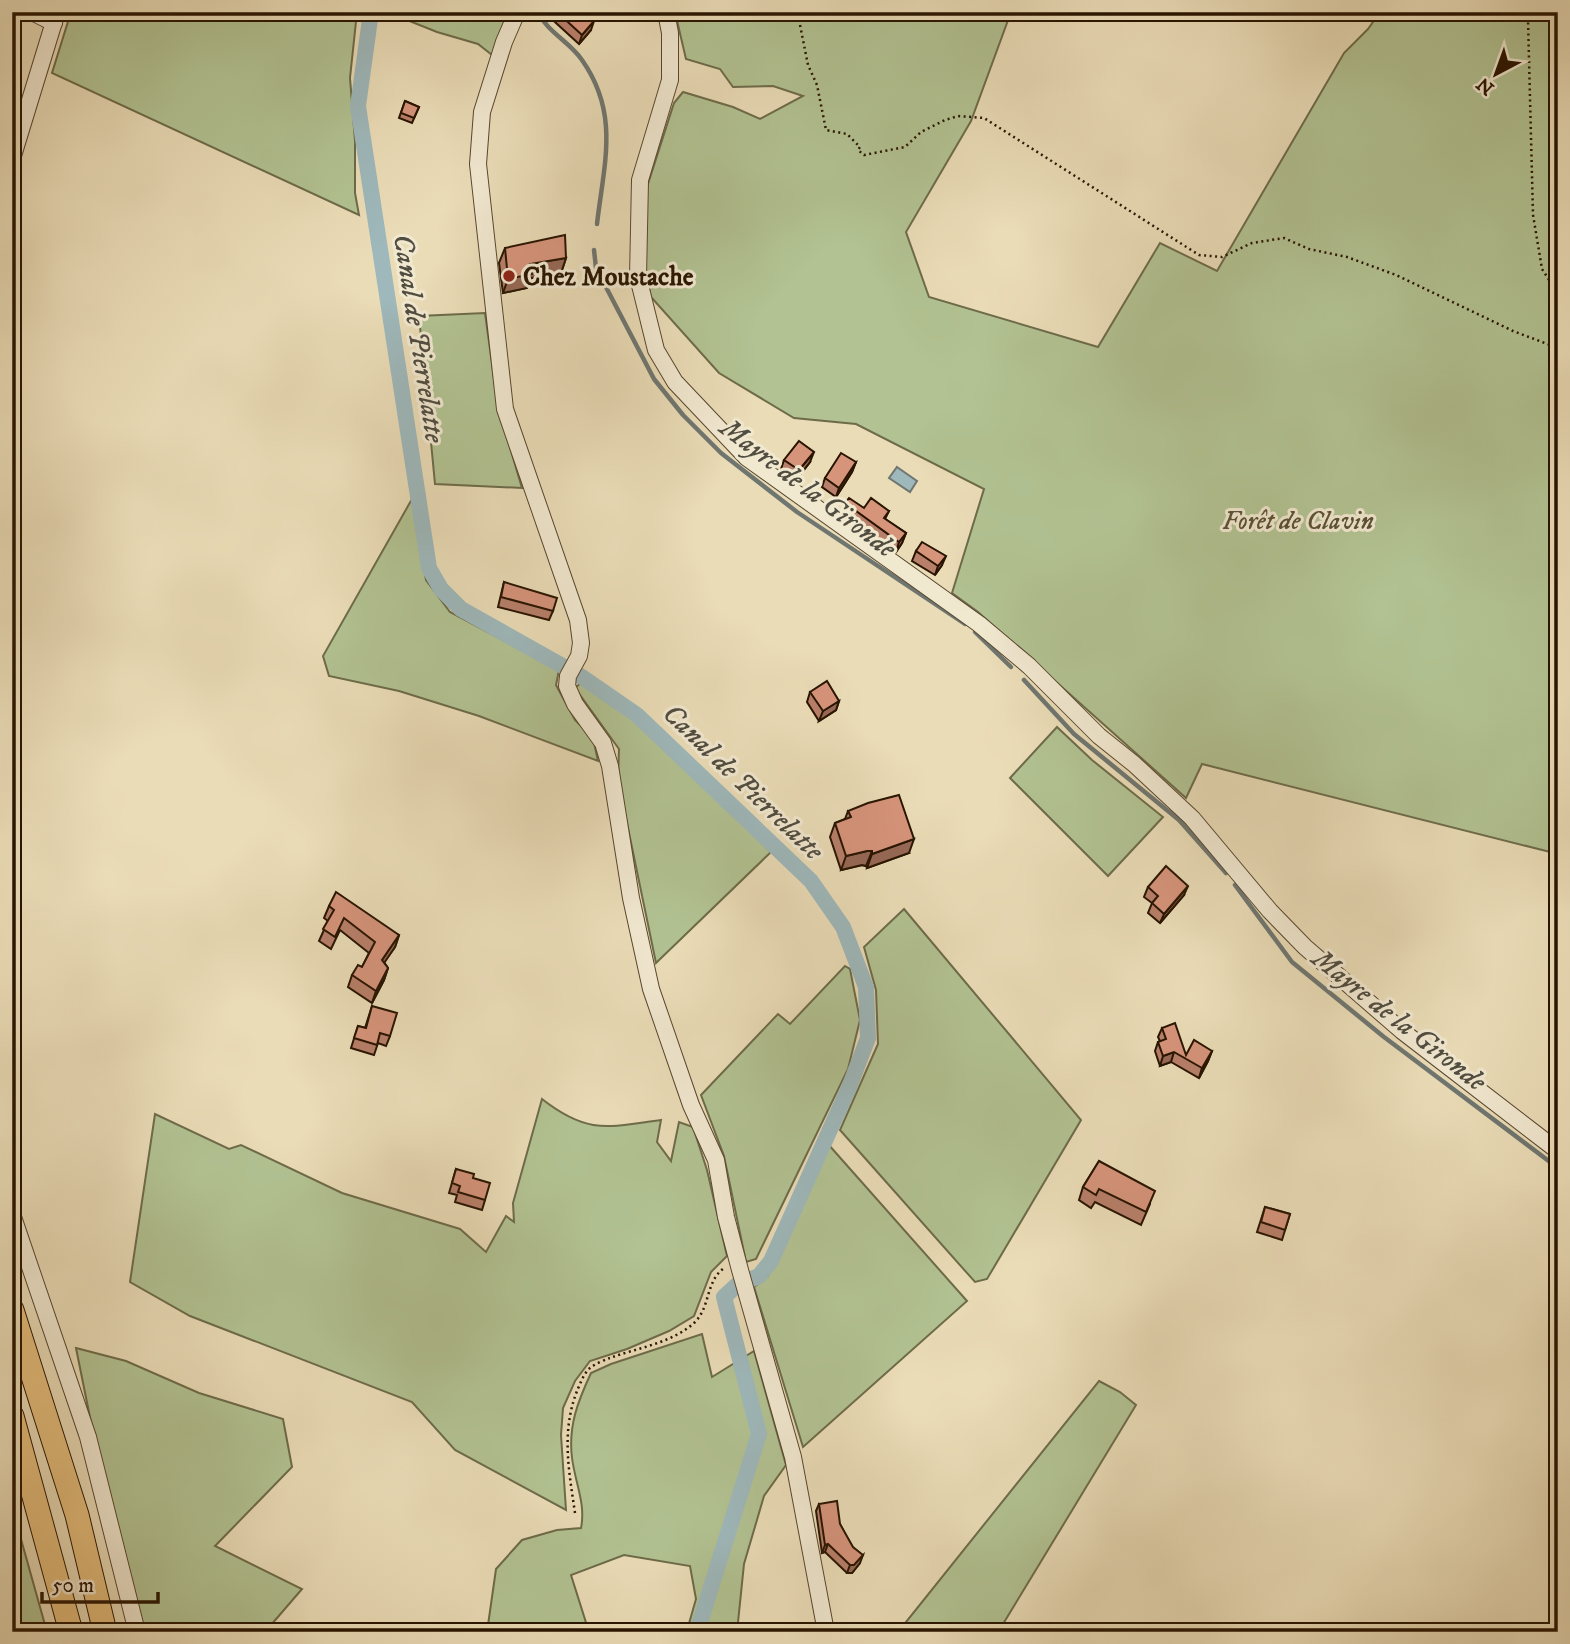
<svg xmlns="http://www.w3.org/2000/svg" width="1570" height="1644" font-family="'IM FELL DW Pica',serif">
  <rect width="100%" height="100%" fill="#eadcb7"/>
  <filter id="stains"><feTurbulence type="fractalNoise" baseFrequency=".00286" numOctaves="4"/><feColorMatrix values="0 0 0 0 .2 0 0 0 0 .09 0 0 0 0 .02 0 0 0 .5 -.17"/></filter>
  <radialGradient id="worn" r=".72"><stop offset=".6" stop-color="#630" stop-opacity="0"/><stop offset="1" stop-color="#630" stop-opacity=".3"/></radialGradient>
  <g fill="#b2c292" stroke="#6d6b49" stroke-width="2">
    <polygon points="71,12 357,12 350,78 355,141 355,193 359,215 52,73"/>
    <polygon points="387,12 511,12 492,55 478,44 437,32"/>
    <polygon points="675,12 1011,12 971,121 906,232 929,297 1098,347 1160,243 1217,271 1344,53 1368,29 1380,12 1558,12 1558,854 1202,764 1186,798 978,612 952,593 984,489 856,424 794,418 719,373 651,297 642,256 647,187 674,103 683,92 733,107 760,119 803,96 773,86 733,87 720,69 686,59"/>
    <polygon points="485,313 498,407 522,488 435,484 419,316"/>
    <polygon points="412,499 426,580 450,612 559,670 556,685 575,720 593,738 598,761 479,716 399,691 329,676 323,656"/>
    <polygon points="582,682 644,727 771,852 656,963 618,780 619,749 575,688"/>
    <polygon points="1057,727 1092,760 1163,817 1108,876 1010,778"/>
    <polygon points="904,909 1081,1120 987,1279 975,1282 840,1130 878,1044 876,990 864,947"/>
    <polygon points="845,966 850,969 860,1020 848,1069 756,1259 746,1262 724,1156 701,1095 778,1014 790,1024"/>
    <path d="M542,1099c46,36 66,28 119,21l-4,22 14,19 8,-39 14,5 14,43 20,86 -16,16 -17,44 -25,15 -42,18 -37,12 -15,20 -12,27 -2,27 5,75 -111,-60 -43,-48 -222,-86 -60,-34 25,-168 74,35 12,-4 101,48 118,36 26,23 20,-36 8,6 -1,-19z"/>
    <polygon points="828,1144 967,1301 803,1447 754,1287 768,1276"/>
    <path d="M702,1334l10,43 42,-26 32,114 -22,31 -20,68 -7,68h-48l-1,-5 8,-28 -6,-33 -66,-11 -53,20 18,57h-102l9,-63 26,-29 35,-10 24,-2c5,-24 -6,-46 -9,-70 -4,-32 6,-57 19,-85l20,-9z"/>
    <polygon points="76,1348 126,1361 199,1393 283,1419 292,1467 215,1546 302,1589 265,1632 142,1632 99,1462"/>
    <polygon points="1099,1381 1120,1392 1136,1405 1000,1629 1004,1632 898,1632"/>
    <polygon points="12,1507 47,1632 18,1632 12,1597"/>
  </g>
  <polygon fill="#9eb8bb" stroke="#6f7670" stroke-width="2" points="897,467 917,481 910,492 889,478"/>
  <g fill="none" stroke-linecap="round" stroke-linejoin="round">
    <g stroke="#6f7670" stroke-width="4.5">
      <path d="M538,12c9,20 32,30 44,48 38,54 22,103 15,164"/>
      <polyline points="594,250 596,268 654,379 683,415 721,453 797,512 965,624"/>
      <polyline points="975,632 1011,667"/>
      <polyline points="1024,680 1074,734 1179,820 1226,873"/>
      <polyline points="1235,885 1292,962 1384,1037 1558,1168"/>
    </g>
    <polyline stroke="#9eb8bb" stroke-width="16" points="371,12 358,106 429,568 441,589 461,609 582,677 637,715 811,881 843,927 866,987 868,1038 850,1085 771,1261 759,1276 737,1285 724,1297 759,1434 697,1632"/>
    <defs>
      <g id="minor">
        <polyline points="32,12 54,23"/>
        <polyline points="517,12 504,42 482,112 478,164 505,409 578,620 581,643 579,656 568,676 567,686 575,704 603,743 610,766 631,898 651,989 691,1105 716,1160 726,1217 740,1270 793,1457 826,1632"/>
        <polyline points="666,12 670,33 670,80 640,180 638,277 656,350 675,382 747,458 979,624 1029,666 1099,736 1134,764 1192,818 1270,911 1305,947 1402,1031 1558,1151"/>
        <polyline points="12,159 57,12"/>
        <polyline points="12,1214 88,1437 137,1632"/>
      </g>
      <g id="highway">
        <polyline points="12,1310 77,1515 105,1632"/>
        <polyline points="12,1416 71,1632"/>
      </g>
    </defs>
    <use href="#minor" stroke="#58462e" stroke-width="18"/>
    <use href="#highway" stroke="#281400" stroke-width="25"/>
    <g stroke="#281400" stroke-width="2.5" stroke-dasharray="2 3.5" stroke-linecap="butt">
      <polyline points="791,12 799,20 808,65 817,85 826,130 847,134 860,147 858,150 864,155 905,147 921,132 945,120 958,116 984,118 1199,255 1222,257 1252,243 1284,238 1309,249 1347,257 1396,275 1513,331 1558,348"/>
      <polyline points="1525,12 1528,20 1533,215 1542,269 1558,294"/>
      <path d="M575,1513c-6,-42 -14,-81 2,-122 3,-7 7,-18 13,-23 5,-4 14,-8 20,-10 27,-10 62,-15 84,-35 17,-16 11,-41 30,-55"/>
    </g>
    <use href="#minor" stroke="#f1e8d0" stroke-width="16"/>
    <use href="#highway" stroke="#e5be7c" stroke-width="23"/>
  </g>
  <g fill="#b87f6a" stroke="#281400" stroke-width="2">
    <polygon points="544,12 585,12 591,30 579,44"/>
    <polygon points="405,101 419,107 412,123 399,118"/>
    <polygon points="505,248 566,258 561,273 531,278 527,288 503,293 499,263"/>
    <polygon points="784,460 810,462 796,480 781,469"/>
    <polygon points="856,462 852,472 836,497 822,487 825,478"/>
    <polygon points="845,503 864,508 889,511 885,519 906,533 902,543 896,552 842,513"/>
    <polygon points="916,551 942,565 935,575 912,561"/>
    <polygon points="504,582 553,611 549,620 498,607"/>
    <polygon points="810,692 839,701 836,710 819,721 807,702"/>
    <polygon points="848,811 909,853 867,868 866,866 862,865 841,870 830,837 835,823 845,819"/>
    <polygon points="1148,887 1184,895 1160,923 1148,913 1152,903 1144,897"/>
    <polygon points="329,906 399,935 395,947 384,962 388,968 384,980 372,1003 348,987 352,975 362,967 369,953 340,930 331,949 319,941 328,921 324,918"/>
    <polygon points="372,1006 390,1036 386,1046 378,1043 374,1055 351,1048 358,1026 365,1028"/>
    <polygon points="1162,1028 1186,1055 1212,1051 1208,1061 1199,1078 1171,1062 1160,1066 1155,1051 1158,1042 1160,1041 1158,1037"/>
    <polygon points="1099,1161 1150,1204 1141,1225 1095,1202 1091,1208 1079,1200 1083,1187"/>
    <polygon points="456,1169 473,1178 485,1200 482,1210 455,1202 457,1195 449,1193"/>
    <polygon points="1265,1207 1290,1214 1282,1240 1257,1232"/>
    <polygon points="819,1504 840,1524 860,1563 852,1573 847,1573 825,1552 822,1553 816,1511"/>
  </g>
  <g fill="#966856" stroke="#281400" stroke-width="2">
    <polygon points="594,21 591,30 579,44 582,35"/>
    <polygon points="566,258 561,273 531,278 527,288 503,293 508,279 530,264"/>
    <polygon points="814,452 810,462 796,480 799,470"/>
    <polygon points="856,462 852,472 836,497 839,488"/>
    <polygon points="906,533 902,543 896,552 899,542"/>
    <polygon points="946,556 942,565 935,575 938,566"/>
    <polygon points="839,701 836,710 819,721 823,711"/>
    <polygon points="914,839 909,853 867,868 872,854"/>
    <polygon points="867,851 872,851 866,866 862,865 841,870 846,856"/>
    <polygon points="1188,886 1184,895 1160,923 1164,914"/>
    <polygon points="399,935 395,947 378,972 382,960"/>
    <polygon points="388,968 384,980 372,1003 376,991"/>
    <polygon points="1212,1051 1208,1061 1199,1078 1202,1068"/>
    <polygon points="1174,1052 1171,1062 1160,1066 1163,1056"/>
    <polygon points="828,1544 825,1552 822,1553 825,1545"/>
    <polygon points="863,1555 860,1563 852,1573 847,1573 850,1565"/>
  </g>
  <g fill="#d6947b" stroke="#281400" stroke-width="2">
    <polygon points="557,12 585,12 594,21 582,35"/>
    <polygon points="405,101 419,107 414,118 401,113"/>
    <polygon points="565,235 566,258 530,264 532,274 508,279 505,248"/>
    <polygon points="799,441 814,452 799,470 784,460"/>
    <polygon points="841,453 856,462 839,488 825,478"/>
    <polygon points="849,498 864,508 871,498 889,511 884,518 906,533 899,542 845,503"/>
    <polygon points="922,542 946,556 938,566 916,551"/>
    <polygon points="504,582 557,598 553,611 501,597"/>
    <polygon points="827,681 839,701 823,711 810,692"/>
    <polygon points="899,795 914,839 872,854 872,851 867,851 846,856 835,823 851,817 848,811 868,803"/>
    <polygon points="1166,866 1188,886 1164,914 1152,903 1158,896 1148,887"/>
    <polygon points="336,892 399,935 382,960 388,968 376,991 352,975 358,965 362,967 375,942 344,918 335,937 323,929 334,910 329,906"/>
    <polygon points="372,1006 397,1013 390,1036 380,1033 377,1045 354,1038 358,1026 366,1028"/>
    <polygon points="1175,1023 1186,1055 1194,1040 1212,1051 1202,1068 1174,1052 1163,1056 1158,1042 1166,1039 1162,1028"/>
    <polygon points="1099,1161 1155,1191 1146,1212 1099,1189 1096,1195 1083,1187"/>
    <polygon points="456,1169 474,1174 473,1178 490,1183 485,1200 458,1192 460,1186 452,1183"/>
    <polygon points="1265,1207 1290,1214 1285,1230 1261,1222"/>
    <polygon points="837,1501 840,1524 853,1547 863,1555 854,1565 850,1565 828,1544 825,1545 819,1504"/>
  </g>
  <circle fill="#8f2418" stroke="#f1e8d0" stroke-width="2.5" cx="509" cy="276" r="7"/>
  <g text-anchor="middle" stroke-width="6" stroke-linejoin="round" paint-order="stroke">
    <g font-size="26" font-weight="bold" fill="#281400" stroke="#f1e8d0" text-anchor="start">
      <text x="523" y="285">Chez Moustache</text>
    </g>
    <g font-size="26" font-style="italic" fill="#585133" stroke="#f1e8d0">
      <text x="1298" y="529">Forêt de Clavin</text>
    </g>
    <g font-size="28" font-style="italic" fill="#514d41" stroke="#f1e8d0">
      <text transform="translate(420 338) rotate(81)" y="10">Canal de Pierrelatte</text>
      <text transform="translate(809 487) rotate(37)" y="10">Mayre de la Gironde</text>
      <text transform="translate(744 781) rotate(44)" y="10">Canal de Pierrelatte</text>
      <text transform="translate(1400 1019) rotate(38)" y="10">Mayre de la Gironde</text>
    </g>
  </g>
  <rect width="1570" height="1644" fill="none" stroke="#eadcb7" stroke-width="42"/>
  <rect x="14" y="14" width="1542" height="1616" fill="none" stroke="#281400" stroke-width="3.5"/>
  <rect x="21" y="21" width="1528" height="1602" fill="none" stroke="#281400" stroke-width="2"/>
  <g transform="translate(1496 74) rotate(221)" stroke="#f1e8d0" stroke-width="5" paint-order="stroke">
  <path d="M0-5L12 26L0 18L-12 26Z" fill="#281400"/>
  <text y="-10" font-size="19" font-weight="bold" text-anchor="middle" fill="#281400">N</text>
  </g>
  <path d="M42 1592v10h116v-10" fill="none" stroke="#281400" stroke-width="3.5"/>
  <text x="52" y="1592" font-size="21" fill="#281400" stroke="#f1e8d0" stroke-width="5" paint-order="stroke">50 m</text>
  <rect width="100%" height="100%" filter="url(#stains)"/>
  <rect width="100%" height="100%" fill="url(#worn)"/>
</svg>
